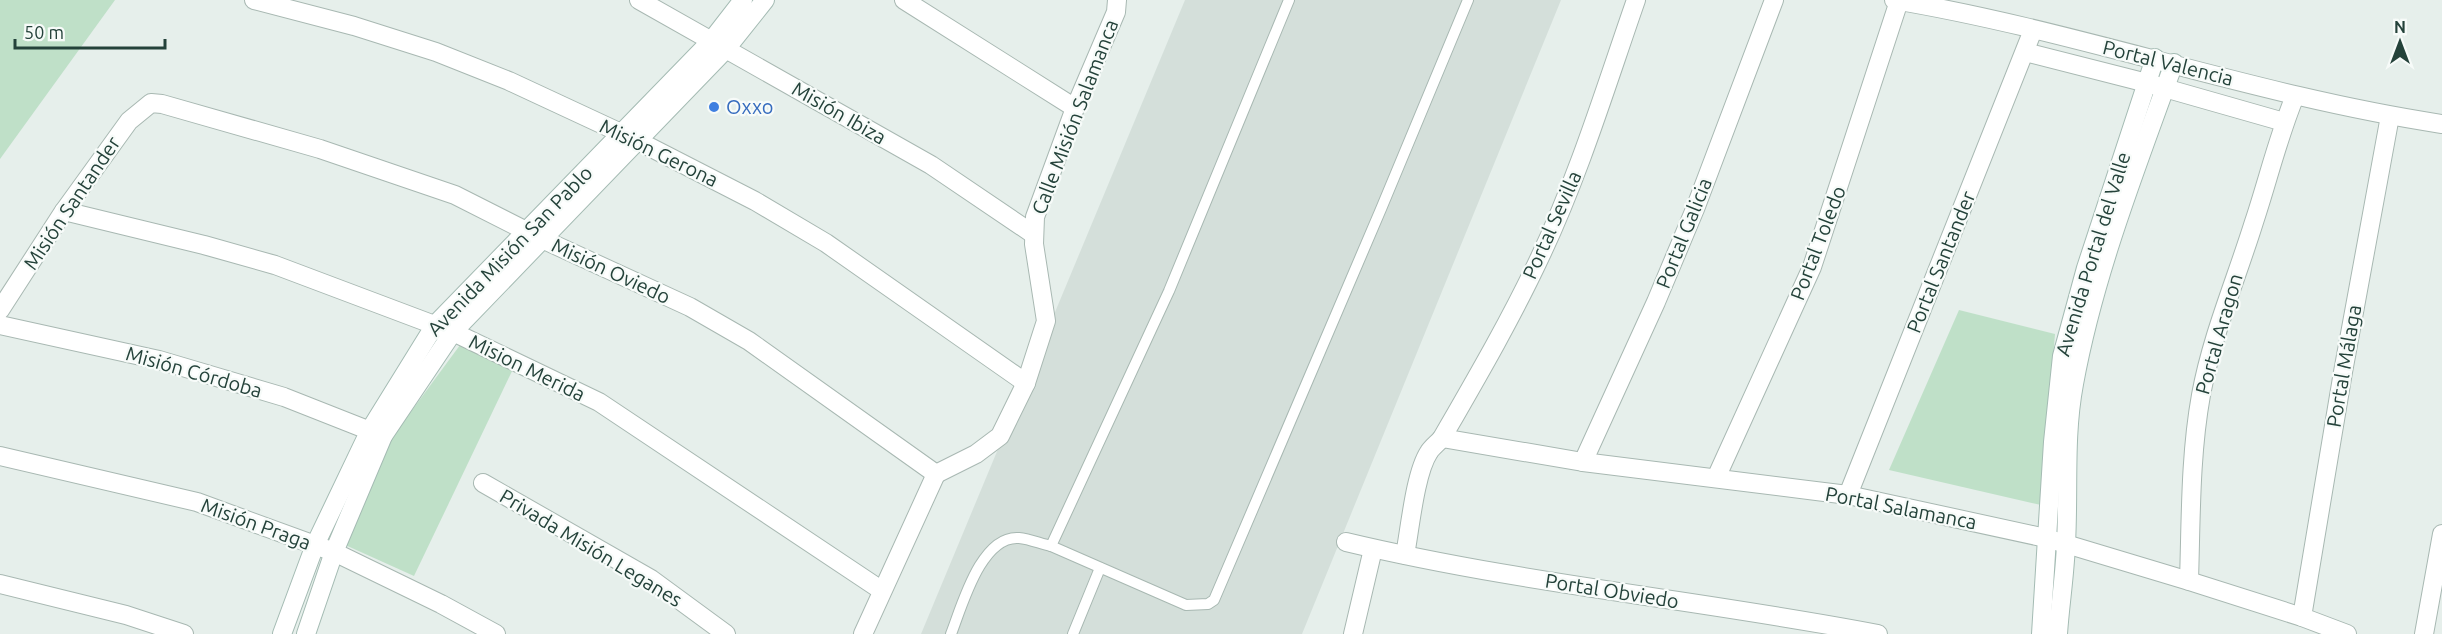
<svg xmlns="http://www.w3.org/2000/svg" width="2442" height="634" font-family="Ubuntu,sans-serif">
  <rect width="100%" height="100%" fill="#e6efeb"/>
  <polygon fill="#d4dfda" points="1185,0 1561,0 1302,634 921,634"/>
  <g fill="#bfe0c8">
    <polygon points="0,0 115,0 0,159"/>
    <polygon points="1959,310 2055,334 2041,505 1889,470"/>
    <polygon points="463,341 514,367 414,576 343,544 390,440"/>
  </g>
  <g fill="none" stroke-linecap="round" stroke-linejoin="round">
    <defs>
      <g id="lane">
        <polyline points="1051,546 1186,605 1208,604 1214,600 1381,209 1468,0"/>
        <path d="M951,634c11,-28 30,-99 68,-96 11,1 22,6 32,8l118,-255 120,-291"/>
        <polyline points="1073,634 1100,568"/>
      </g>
      <g id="street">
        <polyline points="254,0 354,26 436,52 509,81 638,141 755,201 826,243 1026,383"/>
        <polyline points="639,0 931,165 1033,234"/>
        <polyline points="904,0 1075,108"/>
        <path d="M1894,0c185,31 362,96 548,124"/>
        <polyline points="2025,52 2147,83 2284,122"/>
        <polyline points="64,211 204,245 275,265 453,332 599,402 881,590"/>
        <polyline points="0,310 64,211 129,121 151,103 162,104 320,149 455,195 542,239 690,307 749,341 936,474"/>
        <polyline points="0,325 159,360 284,397 383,436"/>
        <polyline points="1442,438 1583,462 1848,495 2046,538 2189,581 2302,617 2347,634"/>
        <polyline points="0,456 197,502 334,552 441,604 496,634"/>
        <polyline points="1583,462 1656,302 1695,209 1774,0"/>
        <polyline points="936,474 976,454 1000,436 1026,383 1046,321 1034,244 1035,217 1075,108 1116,12 1117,0"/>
        <polyline points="1716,478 1812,267 1899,1"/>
        <polyline points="483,483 651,579 726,634"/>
        <polyline points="1848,495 2033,30"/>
        <path d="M1346,542c176,42 356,58 532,92"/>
        <path d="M1405,555c5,-26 10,-82 24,-103 3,-5 9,-9 13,-14 34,-59 69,-119 98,-181 39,-82 66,-171 96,-257"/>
        <path d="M2189,581c2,-62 1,-125 12,-186 11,-60 35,-115 53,-173 14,-42 24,-85 41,-126"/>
        <polyline points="0,584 126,615 184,634"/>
        <polyline points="2302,617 2343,372 2390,116"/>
        <polyline points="863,634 936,474"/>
        <polyline points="1353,634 1373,549"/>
        <polyline points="2424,634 2442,534"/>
      </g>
      <g id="secondary">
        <polyline points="282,634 315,545 370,430 435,325 712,40 743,0"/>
        <polyline points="306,634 334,552 383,436 453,332 726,49 765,0"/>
        <polyline points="2041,634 2053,442 2062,356 2086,268 2155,58"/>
        <path d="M2058,634c2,-30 7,-60 8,-91 3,-52 -2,-106 8,-159 20,-110 62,-215 100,-321"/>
      </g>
    </defs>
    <use href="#lane" stroke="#a8b8b2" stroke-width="12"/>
    <use href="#street" stroke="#a8b8b2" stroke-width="20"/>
    <use href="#secondary" stroke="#a4bbb3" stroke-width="20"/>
    <use href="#lane" stroke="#fff" stroke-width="10"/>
    <use href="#street" stroke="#fff" stroke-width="18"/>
    <use href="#secondary" stroke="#fff" stroke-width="18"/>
  </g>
  <circle fill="#3f7fe0" stroke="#f7fbf9" stroke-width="2" cx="714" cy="107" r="6"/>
  <g text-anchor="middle" stroke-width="4.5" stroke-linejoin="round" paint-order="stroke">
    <g font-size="20" fill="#24423a" stroke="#f7fbf9">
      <text transform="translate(2168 63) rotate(14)" y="7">Portal Valencia</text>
      <text transform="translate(839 113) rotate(30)" y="7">Misión Ibiza</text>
      <text transform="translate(1075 117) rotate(-69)" y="7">Calle Misión Salamanca</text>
      <text transform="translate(659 153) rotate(26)" y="7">Misión Gerona</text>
      <text transform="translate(72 203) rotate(-56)" y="7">Misión Santander</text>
      <text transform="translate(1552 225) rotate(-66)" y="7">Portal Sevilla</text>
      <text transform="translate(1684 233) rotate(-68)" y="7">Portal Galicia</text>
      <text transform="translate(1818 243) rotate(-69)" y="7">Portal Toledo</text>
      <text transform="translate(510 251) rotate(-46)" y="7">Avenida Misión San Pablo</text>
      <text transform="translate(2093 254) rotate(-73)" y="7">Avenida Portal del Valle</text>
      <text transform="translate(1941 262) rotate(-68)" y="7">Portal Santander</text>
      <text transform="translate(611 271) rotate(25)" y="7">Misión Oviedo</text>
      <text transform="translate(2219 334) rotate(-74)" y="7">Portal Aragon</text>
      <text transform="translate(2344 366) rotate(-80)" y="7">Portal Málaga</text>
      <text transform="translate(527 368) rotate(26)" y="7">Mision Merida</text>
      <text transform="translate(194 372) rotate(16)" y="7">Misión Córdoba</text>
      <text transform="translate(1901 508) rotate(11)" y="7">Portal Salamanca</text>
      <text transform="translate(256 524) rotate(20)" y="7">Misión Praga</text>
      <text transform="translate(591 548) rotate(31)" y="7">Privada Misión Leganes</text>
      <text transform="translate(1612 591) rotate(9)" y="7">Portal Obviedo</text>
    </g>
    <g font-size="20" fill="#366cbe" stroke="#f7fbf9" text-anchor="start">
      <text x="726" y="114">Oxxo</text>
    </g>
  </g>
  <g transform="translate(2400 42)" stroke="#f7fbf9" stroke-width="4.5" paint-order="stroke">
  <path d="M0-4.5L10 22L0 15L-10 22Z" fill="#24423a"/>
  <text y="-9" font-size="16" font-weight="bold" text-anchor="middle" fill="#24423a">N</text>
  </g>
  <path d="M15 39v9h150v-9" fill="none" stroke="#24423a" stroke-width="3"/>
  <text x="24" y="39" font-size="18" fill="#24423a" stroke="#f7fbf9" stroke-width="4.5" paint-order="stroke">50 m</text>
</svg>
